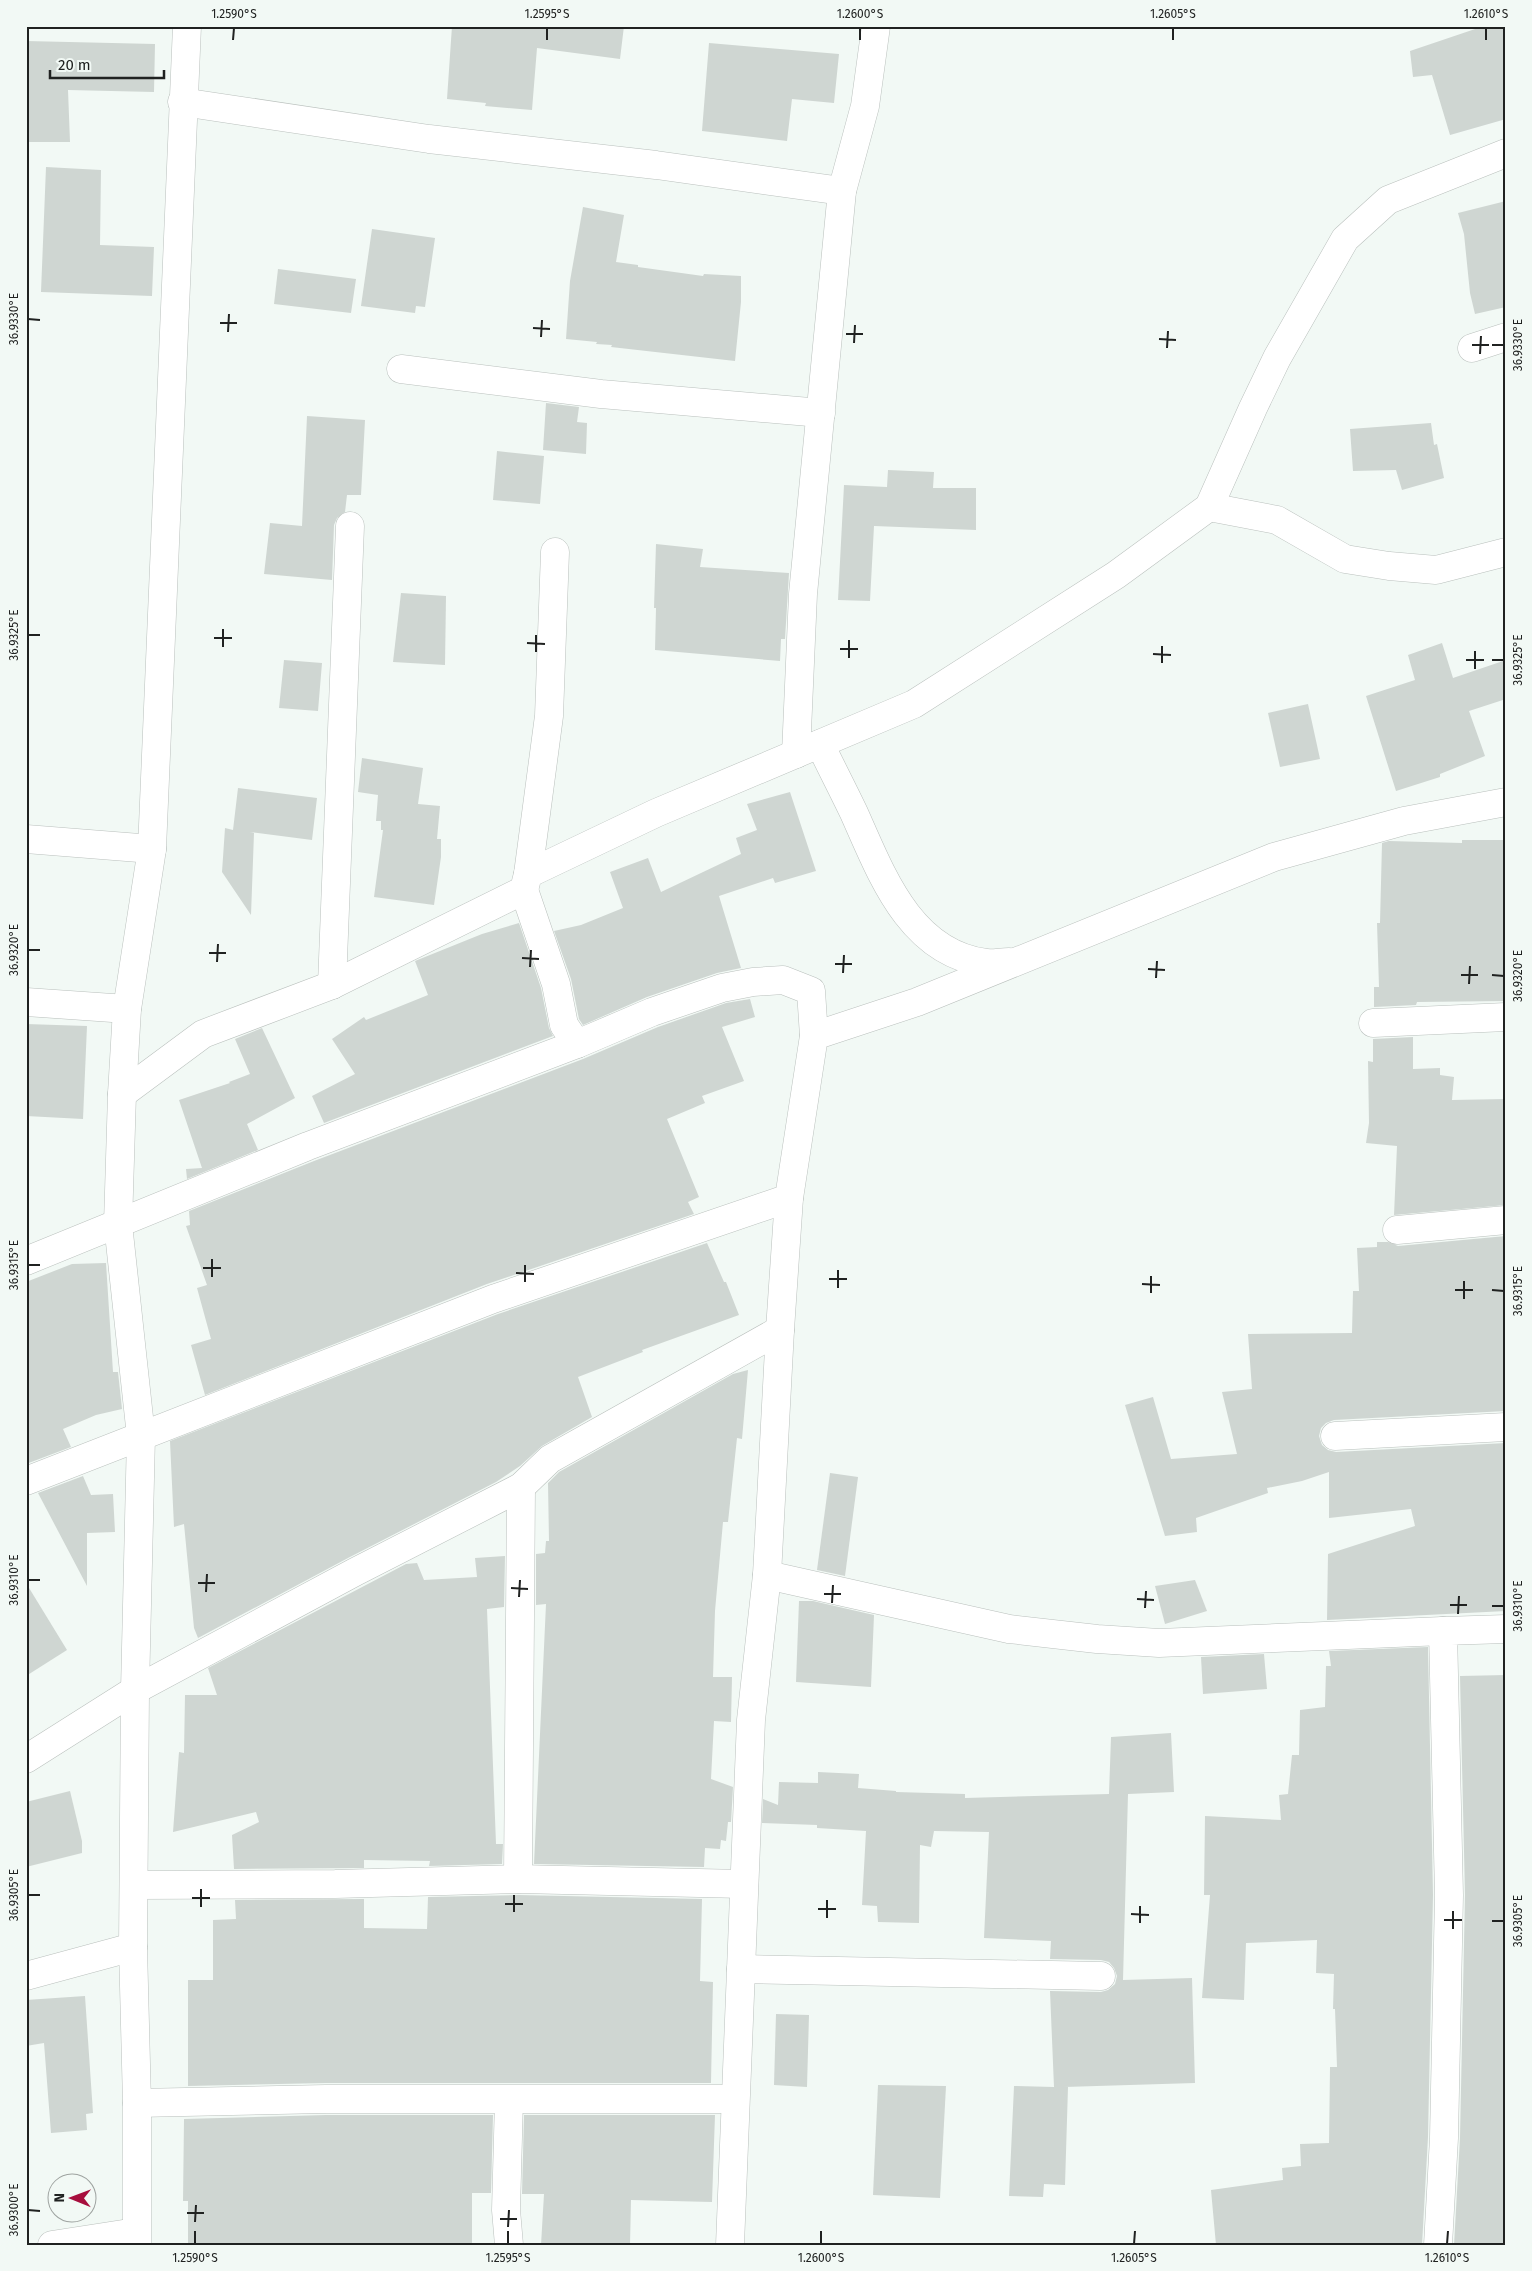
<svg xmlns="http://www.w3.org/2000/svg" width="1532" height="2271" font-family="'Fira Sans',sans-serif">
  <rect width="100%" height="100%" fill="#f2f9f5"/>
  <g fill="#cfd6d2">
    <polygon points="452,26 624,26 620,59 537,48 532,110 485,106 486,103 447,99"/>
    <polygon points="1484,26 1506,26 1506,119 1450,135 1432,75 1413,77 1410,51"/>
    <polygon points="26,41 155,44 154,92 68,90 70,142 26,142"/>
    <polygon points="709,43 839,54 834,103 792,99 787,141 702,131"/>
    <polygon points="46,167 101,170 100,245 154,247 152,296 41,292"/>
    <polygon points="1506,201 1506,307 1475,314 1470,293 1464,234 1458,213"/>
    <polygon points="583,207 624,215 616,262 638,265 638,267 703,276 704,274 741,276 741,302 735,361 611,347 612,345 596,344 597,342 566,339 570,281"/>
    <polygon points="372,229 435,238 425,307 416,306 415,313 361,306"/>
    <polygon points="278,269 356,279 351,313 274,304"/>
    <polygon points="546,403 579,407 577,422 587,423 586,454 543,450"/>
    <polygon points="307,416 365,420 361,495 347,495 345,512 337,518 334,525 332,580 264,574 270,523 302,526"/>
    <polygon points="1431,423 1434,445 1437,444 1444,478 1402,490 1396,470 1353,471 1350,429"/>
    <polygon points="497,451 544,456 540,504 493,500"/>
    <polygon points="888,470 934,472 933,488 976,488 976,530 874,526 870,601 838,600 844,485 887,487"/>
    <polygon points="656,544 703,549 700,567 789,573 785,639 781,639 780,661 655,650 656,608 654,608"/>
    <polygon points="401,593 446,596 445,665 393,662"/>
    <polygon points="1442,643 1453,678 1506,660 1506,699 1469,711 1485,756 1440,774 1440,777 1396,791 1366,696 1415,680 1408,655"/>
    <polygon points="284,660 322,663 318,711 279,708"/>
    <polygon points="1308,704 1320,759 1280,767 1268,713"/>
    <polygon points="362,758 423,768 418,804 440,806 437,839 441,839 441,857 434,905 374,897 383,830 381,830 381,821 376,821 378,795 358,792"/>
    <polygon points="238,788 317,798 312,840 250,832 254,833 251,915 222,872 225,828 233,830"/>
    <polygon points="790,792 816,871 775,883 773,878 719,896 741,968 717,973 647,997 583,1025 579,1019 571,979 554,931 581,925 623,908 610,872 648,858 661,892 741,854 736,838 757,830 747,804"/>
    <polygon points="1462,840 1506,840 1506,1001 1417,1002 1416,1005 1374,1007 1374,987 1379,987 1377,923 1380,923 1382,843 1389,841 1462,843"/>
    <polygon points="519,923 541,988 549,1028 553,1036 324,1123 312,1096 355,1074 332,1039 364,1017 366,1020 428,995 415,961 482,934"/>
    <polygon points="750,999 755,1017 722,1027 744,1081 702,1096 705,1103 667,1119 699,1197 688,1202 694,1214 487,1284 205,1395 191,1345 211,1339 197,1288 207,1285 186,1226 190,1225 189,1211 314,1161 583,1059 658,1027 726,1003"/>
    <polygon points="26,1024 87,1026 83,1119 26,1116"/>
    <polygon points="262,1028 295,1098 247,1124 258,1150 187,1179 186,1169 202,1168 179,1100 230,1083 229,1082 250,1074 235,1039"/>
    <polygon points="1413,1037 1413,1069 1440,1068 1440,1075 1454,1077 1452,1100 1506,1099 1506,1205 1394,1215 1397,1146 1366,1143 1369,1123 1368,1061 1373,1062 1373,1039"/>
    <polygon points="1506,1236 1506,1411 1334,1420 1326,1423 1321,1428 1319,1436 1322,1445 1328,1450 1336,1452 1506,1443 1506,1611 1327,1620 1328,1554 1415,1526 1411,1509 1329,1518 1329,1472 1302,1481 1267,1488 1268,1493 1196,1518 1197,1532 1165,1536 1125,1405 1153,1397 1171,1459 1237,1454 1222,1392 1252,1389 1248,1334 1352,1333 1353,1291 1359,1291 1357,1248 1377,1247 1377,1242 1388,1242 1398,1246"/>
    <polygon points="707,1243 724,1282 726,1282 739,1315 642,1350 643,1352 578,1377 592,1417 542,1446 520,1466 496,1482 348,1558 198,1638 194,1628 184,1524 174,1527 170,1441 498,1314"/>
    <polygon points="106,1263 113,1372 118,1372 122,1409 96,1415 63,1429 71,1447 26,1464 26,1282 72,1264"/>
    <polygon points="748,1370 742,1439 737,1438 728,1522 723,1522 715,1611 713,1677 732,1677 731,1722 714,1721 711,1779 733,1787 731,1822 728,1822 726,1841 721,1840 720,1849 705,1848 704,1867 534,1864 546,1604 536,1605 536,1554 545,1553 546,1541 549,1541 548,1483 559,1472 733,1374"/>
    <polygon points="830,1473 858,1477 845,1576 817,1570"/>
    <polygon points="83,1476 91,1495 113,1494 115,1532 87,1533 87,1586 38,1493"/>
    <polygon points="505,1556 504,1607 487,1609 496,1844 503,1844 502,1864 429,1866 430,1861 364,1860 364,1868 234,1869 232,1835 259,1822 256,1812 173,1832 179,1752 184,1753 185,1695 217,1695 208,1668 406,1564 417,1563 424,1580 477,1577 475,1558"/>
    <polygon points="1195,1580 1207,1611 1165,1624 1155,1586"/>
    <polygon points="26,1583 67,1650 26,1676"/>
    <polygon points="799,1601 813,1601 874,1615 871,1687 796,1682"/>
    <polygon points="1428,1647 1433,1895 1428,2137 1422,2245 1216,2245 1211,2190 1283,2180 1282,2168 1301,2166 1300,2144 1329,2143 1330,2067 1337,2067 1335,2009 1333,2009 1334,1974 1316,1973 1317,1940 1246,1943 1244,2000 1202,1998 1210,1895 1204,1895 1205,1816 1281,1820 1279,1795 1288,1794 1292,1755 1299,1755 1300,1710 1325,1707 1326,1666 1331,1666 1329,1651"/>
    <polygon points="1264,1654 1267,1689 1203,1694 1201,1657"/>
    <polygon points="1506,1675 1506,2146 1503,2146 1506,2245 1454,2245 1460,2138 1465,1895 1460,1676"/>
    <polygon points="1171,1733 1174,1792 1128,1794 1123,1980 1192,1978 1195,2083 1064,2087 1068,2087 1065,2185 1044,2184 1043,2197 1009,2196 1014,2086 1054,2087 1050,1991 1101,1992 1108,1990 1115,1984 1117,1976 1114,1968 1109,1962 1101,1960 1050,1959 1051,1941 984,1938 989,1832 934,1831 931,1847 920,1845 919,1923 878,1922 877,1906 862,1905 866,1831 817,1828 817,1825 762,1823 763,1799 778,1805 779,1782 818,1783 818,1772 859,1774 858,1788 896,1791 896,1792 965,1794 965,1798 1109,1794 1111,1737"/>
    <polygon points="70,1791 82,1841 82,1853 26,1867 26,1802"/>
    <polygon points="518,1895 702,1899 700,1981 713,1982 711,2083 326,2083 188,2086 188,1980 213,1980 213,1920 236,1919 235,1900 364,1899 364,1928 427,1929 428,1897"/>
    <polygon points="85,1996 93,2113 86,2114 87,2130 51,2133 44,2043 26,2046 26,2000"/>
    <polygon points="776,2014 809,2015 807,2087 774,2085"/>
    <polygon points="878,2085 946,2086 940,2198 873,2195"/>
    <polygon points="326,2115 493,2115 491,2193 472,2193 472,2245 188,2245 188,2201 183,2201 184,2119"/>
    <polygon points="524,2115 715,2115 712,2202 631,2200 630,2245 541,2245 544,2194 522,2194"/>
  </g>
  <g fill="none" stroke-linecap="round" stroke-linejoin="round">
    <defs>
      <g id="minor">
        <polyline points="182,102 429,139 656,165 842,191"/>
        <polyline points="1472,348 1506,337"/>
        <polyline points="401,369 601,394 821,413"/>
        <polyline points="1209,507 1277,520 1345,559 1389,566 1436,570 1506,552"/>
        <path d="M820,744c11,23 23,46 34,69 27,60 55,140 132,150 7,1 15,-1 23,-1"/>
        <polyline points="796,754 803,594 842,191 865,106 876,26"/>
        <polyline points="26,839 152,849"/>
        <polyline points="528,874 549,716 555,552"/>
        <polyline points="524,890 556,984 564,1025 577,1044"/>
        <polyline points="332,985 350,526"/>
        <polyline points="26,1002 127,1009"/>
        <polyline points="1373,1023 1506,1017"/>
        <polyline points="122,1094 203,1034 332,985 524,890 528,874 656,813 914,704 1116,575 1209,507 1253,408 1277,358 1345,239 1388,200 1506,153"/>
        <polyline points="1397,1230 1506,1220"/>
        <polyline points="26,1261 308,1146 577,1044 652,1012 722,988 753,982 783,980 811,991 814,1036"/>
        <polyline points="1335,1436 1506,1427"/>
        <polyline points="26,1481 493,1299 789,1198 814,1036 917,1002 1274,857 1404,821 1506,802"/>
        <polyline points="767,1575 1009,1629 1097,1639 1159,1643 1443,1631"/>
        <polyline points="26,1759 135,1690 355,1572 521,1487 550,1459 780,1330"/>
        <polyline points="518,1879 521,1487"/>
        <polyline points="135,1885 335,1884 518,1879 744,1884"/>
        <polyline points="741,1969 1101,1976"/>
        <polyline points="26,1976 133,1947"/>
        <polyline points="137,2103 326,2099 735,2099"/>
        <polyline points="52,2245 136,2232"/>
        <polyline points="137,2245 137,2103 133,1947 135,1690 141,1436 118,1224 122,1094 127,1009 152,849 187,26"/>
        <polyline points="509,2245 506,2210 509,2100"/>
        <polyline points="730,2245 751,1720 767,1575 780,1330 789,1198"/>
        <polyline points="1438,2245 1444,2138 1449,1895 1443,1631 1506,1629"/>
      </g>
    </defs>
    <use href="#minor" stroke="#bac0bd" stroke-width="29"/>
    <use href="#minor" stroke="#fff" stroke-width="28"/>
  </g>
  <path fill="none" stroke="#202221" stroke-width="2" d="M233,40l1,-12M547,40v-12M860,40v-12M1173,40v-12M1486,40v-12M28,319l12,1M220,323h17M533,328l17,1M228,332l1,-18M846,334h17M541,337l1,-17M1159,339l17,1M854,343l1,-18M1472,345h17M1492,345h12M1167,348l1,-17M1480,354l1,-18M28,635h12M214,638h18M527,643l18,1M223,647v-18M840,649h18M536,652v-17M1153,654l18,1M849,658v-18M1466,660h18M1492,660h12M1162,663v-17M1475,669v-18M28,950h12M209,953h17M522,958l17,1M217,962l1,-18M835,964h17M530,967l1,-17M1148,969l17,1M843,973l1,-18M1461,975h17M1492,975l12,1M1156,978l1,-17M1469,984l1,-18M28,1265h12M203,1268h18M516,1273l18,1M212,1277v-18M829,1279h18M525,1282v-17M1142,1284l18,1M838,1288v-18M1455,1290h18M1492,1290l12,1M1151,1293v-17M1464,1299v-18M28,1580h12M198,1583h17M511,1588l17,1M206,1592l1,-18M824,1594h17M519,1597l1,-17M1137,1599l17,1M832,1603l1,-18M1450,1605h17M1492,1606h12M1145,1608l1,-17M1458,1614l1,-18M28,1895h12M192,1898h18M505,1904h18M201,1907v-18M818,1909h18M514,1912v-17M1131,1914l18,1M827,1918v-18M1444,1920h18M1492,1921h12M1140,1923v-17M1453,1929v-18M28,2210l12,1M187,2213h17M500,2219h17M195,2222l1,-17M508,2227l1,-17M195,2244v-13M508,2244v-13M821,2244v-13M1134,2244l1,-13M1447,2244l1,-13"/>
  <rect width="1532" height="2271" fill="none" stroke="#f2f9f5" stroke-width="55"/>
  <g transform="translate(72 2198) rotate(271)"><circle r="24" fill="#f2f9f5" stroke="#9ea3a0"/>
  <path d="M0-4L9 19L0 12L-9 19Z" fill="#a70e3d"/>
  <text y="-8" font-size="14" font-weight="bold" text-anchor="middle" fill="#202221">N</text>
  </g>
  <path d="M50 70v8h114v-8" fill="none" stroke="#202221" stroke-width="2.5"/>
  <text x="58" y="70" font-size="15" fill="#202221" stroke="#f2f9f5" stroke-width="4" paint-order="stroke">20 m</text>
  <rect x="28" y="28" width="1476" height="2216" fill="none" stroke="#202221" stroke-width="2"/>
  <g font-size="12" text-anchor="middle" fill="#202221">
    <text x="234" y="18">1.2590°S</text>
    <text x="547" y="18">1.2595°S</text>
    <text x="860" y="18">1.2600°S</text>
    <text x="1173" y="18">1.2605°S</text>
    <text x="1486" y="18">1.2610°S</text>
    <text transform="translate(14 319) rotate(-90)" y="4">36.9330°E</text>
    <text transform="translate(1518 345) rotate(-90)" y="4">36.9330°E</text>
    <text transform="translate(14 635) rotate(-90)" y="4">36.9325°E</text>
    <text transform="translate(1518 660) rotate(-90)" y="4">36.9325°E</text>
    <text transform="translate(14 950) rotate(-90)" y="4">36.9320°E</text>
    <text transform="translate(1518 976) rotate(-90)" y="4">36.9320°E</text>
    <text transform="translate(14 1265) rotate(-90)" y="4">36.9315°E</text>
    <text transform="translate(1518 1291) rotate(-90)" y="4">36.9315°E</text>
    <text transform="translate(14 1580) rotate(-90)" y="4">36.9310°E</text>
    <text transform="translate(1518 1606) rotate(-90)" y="4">36.9310°E</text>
    <text transform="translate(14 1895) rotate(-90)" y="4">36.9305°E</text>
    <text transform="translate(1518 1921) rotate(-90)" y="4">36.9305°E</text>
    <text transform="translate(14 2210) rotate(-90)" y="4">36.9300°E</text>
    <text x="195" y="2262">1.2590°S</text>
    <text x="508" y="2262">1.2595°S</text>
    <text x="821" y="2262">1.2600°S</text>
    <text x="1134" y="2262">1.2605°S</text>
    <text x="1447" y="2262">1.2610°S</text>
  </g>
</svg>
